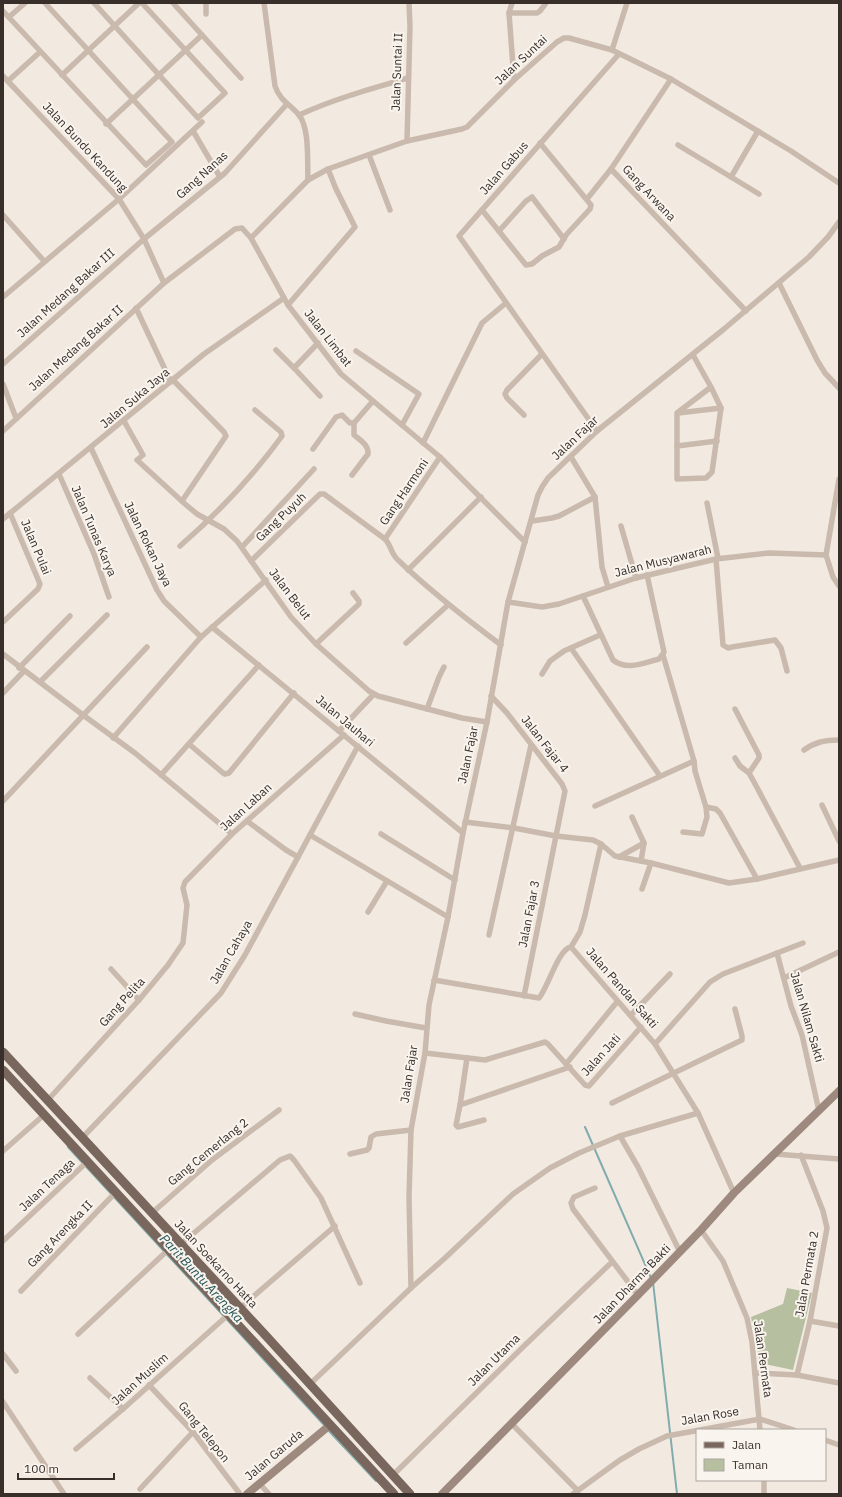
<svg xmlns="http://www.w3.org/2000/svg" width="842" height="1497" font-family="'IBM Plex Sans',sans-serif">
  <rect width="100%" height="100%" fill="#f2eae1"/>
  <polygon fill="#b6c0a1" points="787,1288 812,1293 793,1370 760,1363 751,1317 783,1304"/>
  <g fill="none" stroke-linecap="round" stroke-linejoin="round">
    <g stroke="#82abad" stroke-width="2">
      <polyline points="585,1127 651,1278"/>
      <polyline points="68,1147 325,1426"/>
      <polyline points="653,1282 677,1494"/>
      <polyline points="328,1430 376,1481"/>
    </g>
    <g stroke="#c9baad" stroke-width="5.5">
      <polyline points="94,3 198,118 225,93 142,3"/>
      <polyline points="173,3 241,78"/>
      <path d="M264,3l11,83c5,15 15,18 24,29 11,14 8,47 9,65"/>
      <polyline points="512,3 509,13 514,80"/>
      <polyline points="3,11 146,165 172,142 45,3"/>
      <polyline points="509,13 537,13 540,11 546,3"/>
      <polyline points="206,14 206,3"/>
      <polyline points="9,17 25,3"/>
      <polyline points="612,50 627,3"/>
      <polyline points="62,75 139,3"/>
      <polyline points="3,76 119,199 144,239 164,283"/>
      <polyline points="671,79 611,169 746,311"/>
      <polyline points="8,81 40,52"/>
      <path d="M299,115c35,-16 71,-26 109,-37"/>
      <polyline points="106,124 202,35"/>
      <polyline points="193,131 220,177"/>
      <polyline points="407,141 410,26 409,3"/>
      <polyline points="678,145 731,177 758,131"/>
      <polyline points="369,155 390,210"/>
      <polyline points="731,177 759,194"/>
      <polyline points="587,199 611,169"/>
      <polyline points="482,210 526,265 532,264 542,256 559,247 566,235 590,209 591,205 540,143"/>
      <polyline points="3,215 44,261"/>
      <polyline points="499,231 526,201 532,197 564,239"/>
      <polyline points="251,238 308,180 328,169 407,141 462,129 467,127 514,80 557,42 564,38 569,38 612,50 671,79 791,151 839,183"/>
      <polyline points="779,283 817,360 825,373 839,388"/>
      <polyline points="3,297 119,199 202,122"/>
      <polyline points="288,305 355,227 336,189 328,169"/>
      <polyline points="136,308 171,382"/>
      <polyline points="318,343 294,368 320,396"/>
      <polyline points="276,350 294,368"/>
      <polyline points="356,351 419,394 402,425"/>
      <polyline points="693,355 711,387 677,413 677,479 706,478 712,472 721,408 711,387"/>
      <polyline points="3,364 144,239 225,173 287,104"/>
      <polyline points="173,380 224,432 226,436 182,501"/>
      <polyline points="3,384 16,418"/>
      <polyline points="678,413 721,408"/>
      <polyline points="524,415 507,398 505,394 507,390 542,354"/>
      <polyline points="124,421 143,455 137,460 185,504 197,514 224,529 237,541 291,617 316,644 369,691 378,696 462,718 487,722"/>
      <polyline points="3,431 164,283 235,229 242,228 251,238 288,305 341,374 440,457 525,542"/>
      <polyline points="597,431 459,236 619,54"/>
      <polyline points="423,443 482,323 506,303"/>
      <polyline points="677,446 717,441"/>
      <polyline points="91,448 157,590 164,601 201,637"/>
      <polyline points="313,449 336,417 342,415 350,423 354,423 373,401"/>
      <polyline points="571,457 595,497 602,567 608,587"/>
      <polyline points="59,474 94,554 109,597"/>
      <path d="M352,475l16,-21c1,-9 -8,-14 -14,-19v-12"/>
      <polyline points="839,479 826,555 833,577 839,586"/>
      <polyline points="707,503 718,558"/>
      <polyline points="3,519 204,354 284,298"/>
      <polyline points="532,521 552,518 559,516 595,497"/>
      <polyline points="621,526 636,578"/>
      <polyline points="385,539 440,457"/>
      <path d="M180,546c38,-33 73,-70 102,-110l-1,-4 -26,-22"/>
      <polyline points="242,547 314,469"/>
      <polyline points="716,559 723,645 728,648 732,647 775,640 781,648 787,671"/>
      <path d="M251,561l69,-67h4l61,45c6,6 6,15 13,21 32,31 67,58 103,85"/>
      <polyline points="408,570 481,497"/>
      <path d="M583,596l30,64c14,11 30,3 46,-1l5,-7 -17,-77"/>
      <polyline points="508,602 542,607 559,604 636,578 716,559 769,553 826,555"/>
      <polyline points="3,622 38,589 40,584 10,513"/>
      <polyline points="212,627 463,833"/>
      <polyline points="406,643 448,605"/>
      <polyline points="316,644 359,604 359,601 353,593"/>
      <polyline points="571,648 660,776"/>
      <polyline points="3,654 83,715 135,753 232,834"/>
      <polyline points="663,655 694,761 695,771 706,807"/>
      <polyline points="19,668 70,616"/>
      <polyline points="542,674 550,661 564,651 600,635"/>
      <polyline points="40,682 107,615"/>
      <polyline points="3,693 24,671"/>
      <polyline points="491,696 507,713 562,784 565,791 524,996"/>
      <polyline points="427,709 439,677 444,667"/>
      <polyline points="735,709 759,755 759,758 749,773"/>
      <polyline points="339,731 373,695"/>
      <polyline points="113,738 201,637 266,580"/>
      <polyline points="189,744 223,773 225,774 229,773 294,693"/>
      <path d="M804,750c11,-8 21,-10 35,-10"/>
      <polyline points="735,758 740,766 749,773 754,782 800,868"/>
      <polyline points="161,775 259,665"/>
      <polyline points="3,801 147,647"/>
      <polyline points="822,805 839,841"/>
      <polyline points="595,806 694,761"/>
      <polyline points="632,817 644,843 641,861"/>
      <polyline points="247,821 286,850 298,857"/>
      <polyline points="465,822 514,828 556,836 593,840 601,844 615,856 651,863 729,883 757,879 839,860"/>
      <polyline points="683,832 702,834 707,817 706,807 716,809 720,813 757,879"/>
      <polyline points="381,834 455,880"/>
      <polyline points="310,835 448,917"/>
      <polyline points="619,857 644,843"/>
      <polyline points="642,889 651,863"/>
      <polyline points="368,912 387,881"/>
      <polyline points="489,935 531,745"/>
      <polyline points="571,947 580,932 585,915 601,844"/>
      <polyline points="777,953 791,1006 802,1035 819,1111"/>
      <polyline points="111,969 139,1000"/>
      <polyline points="784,978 839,952"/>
      <path d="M434,980l105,18c9,-10 19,-49 32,-51l84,97 43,69 36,80"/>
      <polyline points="355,1014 386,1021 426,1028"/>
      <polyline points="631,1015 670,974"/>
      <polyline points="655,1044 710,982 723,974 803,943"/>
      <polyline points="425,1053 485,1060 545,1042 548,1044 585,1085 589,1086 641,1027"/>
      <polyline points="467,1058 460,1105 456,1125 458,1127 484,1120"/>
      <polyline points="566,1064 617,1002"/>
      <polyline points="47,1101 139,1000 168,965 183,943 187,905 183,888 185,882 232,834 344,735"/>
      <polyline points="612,1103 742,1040 742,1036 735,1009"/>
      <polyline points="460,1105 570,1067"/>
      <polyline points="620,1136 638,1167 680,1252"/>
      <polyline points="82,1138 221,993 245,955 358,746"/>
      <polyline points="3,1151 45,1114"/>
      <polyline points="350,1154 367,1150 369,1148 371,1137 376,1134 411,1130"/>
      <polyline points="775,1154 839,1159"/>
      <polyline points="595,1188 574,1197 571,1203 573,1209 638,1295"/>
      <polyline points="152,1213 212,1160 279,1110"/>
      <polyline points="701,1230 723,1261 747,1318 752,1342 760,1430"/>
      <polyline points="3,1241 88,1161"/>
      <polyline points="181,1244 280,1160 290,1156 294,1160 321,1198 360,1283"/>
      <polyline points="411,1288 445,1258 513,1194 550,1168 579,1153 620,1136 698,1113"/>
      <polyline points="21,1291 116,1192"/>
      <polyline points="240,1308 335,1226"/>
      <polyline points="810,1321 839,1326"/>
      <polyline points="78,1334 168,1250"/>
      <polyline points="3,1354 16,1371"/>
      <polyline points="755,1373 797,1375 839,1383"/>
      <polyline points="797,1375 810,1321 827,1228 823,1211 801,1155"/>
      <polyline points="90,1378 123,1409"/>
      <polyline points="149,1385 193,1432 240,1494"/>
      <polyline points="309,1385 411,1288 409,1197 411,1130 425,1053 429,1005 448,917 463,833 487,722 508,602 538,495 542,487 548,478 597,431 724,329 809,257 828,237 839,222"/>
      <polyline points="3,1402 64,1494"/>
      <polyline points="512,1424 578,1491"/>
      <polyline points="825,1440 839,1445"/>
      <polyline points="76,1449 123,1409 229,1314"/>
      <polyline points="392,1476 524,1346 612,1262"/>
      <polyline points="764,1480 764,1494"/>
      <polyline points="259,1483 269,1494"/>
      <polyline points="140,1489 193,1432"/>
      <polyline points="573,1494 620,1460 639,1449 667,1436 760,1419 794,1430"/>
    </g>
    <g stroke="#9d897e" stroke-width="8">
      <polyline points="247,1494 330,1425"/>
      <polyline points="442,1494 638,1295 701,1230 734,1193 839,1091"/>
    </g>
    <g stroke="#79675e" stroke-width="9">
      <polyline points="3,1052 268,1338 410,1494"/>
      <polyline points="3,1070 394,1494"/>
    </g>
  </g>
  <g text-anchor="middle" stroke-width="4" stroke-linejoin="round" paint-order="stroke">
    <g font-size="12" fill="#382f2b" stroke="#f9f4ed">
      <text transform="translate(521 60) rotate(-43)" y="4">Jalan Suntai</text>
      <text transform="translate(397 72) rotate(-88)" y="4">Jalan Suntai II</text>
      <text transform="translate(85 147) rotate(47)" y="4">Jalan Bundo Kandung</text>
      <text transform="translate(504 168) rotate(-49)" y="4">Jalan Gabus</text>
      <text transform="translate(202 175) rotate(-42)" y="4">Gang Nanas</text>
      <text transform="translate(649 193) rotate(47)" y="4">Gang Arwana</text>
      <text transform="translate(66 293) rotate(-42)" y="4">Jalan Medang Bakar III</text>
      <text transform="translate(328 338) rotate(52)" y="4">Jalan Limbat</text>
      <text transform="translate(76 348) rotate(-42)" y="4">Jalan Medang Bakar II</text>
      <text transform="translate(135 398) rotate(-40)" y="4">Jalan Suka Jaya</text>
      <text transform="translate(575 438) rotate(-43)" y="4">Jalan Fajar</text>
      <text transform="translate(404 492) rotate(-56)" y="4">Gang Harmoni</text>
      <text transform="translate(281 517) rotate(-44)" y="4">Gang Puyuh</text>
      <text transform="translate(94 531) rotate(67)" y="4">Jalan Tunas Karya</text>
      <text transform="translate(148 544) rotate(64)" y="4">Jalan Rokan Jaya</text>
      <text transform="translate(36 547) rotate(67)" y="4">Jalan Pulai</text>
      <text transform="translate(663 561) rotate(-14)" y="4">Jalan Musyawarah</text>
      <text transform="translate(290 594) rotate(53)" y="4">Jalan Belut</text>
      <text transform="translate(345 721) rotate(40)" y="4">Jalan Jauhari</text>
      <text transform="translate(545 744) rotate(52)" y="4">Jalan Fajar 4</text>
      <text transform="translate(468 755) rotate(-78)" y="4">Jalan Fajar</text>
      <text transform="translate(246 807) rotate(-42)" y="4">Jalan Laban</text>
      <text transform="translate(529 914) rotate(-79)" y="4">Jalan Fajar 3</text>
      <text transform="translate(231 952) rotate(-60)" y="4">Jalan Cahaya</text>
      <text transform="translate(622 988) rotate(49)" y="4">Jalan Pandan Sakti</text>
      <text transform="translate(122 1002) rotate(-48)" y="4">Gang Pelita</text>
      <text transform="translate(807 1017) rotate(74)" y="4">Jalan Nilam Sakti</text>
      <text transform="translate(601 1055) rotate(-48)" y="4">Jalan Jati</text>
      <text transform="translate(409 1074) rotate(-81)" y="4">Jalan Fajar</text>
      <text transform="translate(208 1152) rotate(-39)" y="4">Gang Cemerlang 2</text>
      <text transform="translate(47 1185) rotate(-43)" y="4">Jalan Tenaga</text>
      <text transform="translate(60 1234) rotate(-46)" y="4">Gang Arengka II</text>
      <text transform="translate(216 1264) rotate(47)" y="4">Jalan Soekarno Hatta</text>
      <text transform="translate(807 1274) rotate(-80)" y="4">Jalan Permata 2</text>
      <text transform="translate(632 1284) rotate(-46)" y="4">Jalan Dharma Bakti</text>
      <text transform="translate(763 1359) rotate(82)" y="4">Jalan Permata</text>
      <text transform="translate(494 1360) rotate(-45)" y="4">Jalan Utama</text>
      <text transform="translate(140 1379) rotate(-42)" y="4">Jalan Muslim</text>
      <text transform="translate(710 1416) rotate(-10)" y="4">Jalan Rose</text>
      <text transform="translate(204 1432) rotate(51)" y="4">Gang Telepon</text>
      <text transform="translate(274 1455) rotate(-40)" y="4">Jalan Garuda</text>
    </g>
    <g font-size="13" font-style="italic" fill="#235457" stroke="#f9f4ed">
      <text transform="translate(202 1278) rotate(47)" y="5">Parit Buntu Arengka</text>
    </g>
  </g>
  <rect width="842" height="1497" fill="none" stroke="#382f2b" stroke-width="8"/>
  <rect x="696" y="1429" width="130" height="52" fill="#f9f4ed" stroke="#aca59f"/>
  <rect x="704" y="1442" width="20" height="6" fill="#79675e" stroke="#aca59f"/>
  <text x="732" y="1449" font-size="12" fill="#382f2b">Jalan</text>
  <rect x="704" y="1459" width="20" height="12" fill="#b6c0a1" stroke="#aca59f"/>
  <text x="732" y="1469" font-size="12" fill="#382f2b">Taman</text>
  <path d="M18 1473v6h96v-6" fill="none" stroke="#382f2b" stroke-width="2"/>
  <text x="24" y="1473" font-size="12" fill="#382f2b" stroke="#f9f4ed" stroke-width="3" paint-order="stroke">100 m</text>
</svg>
